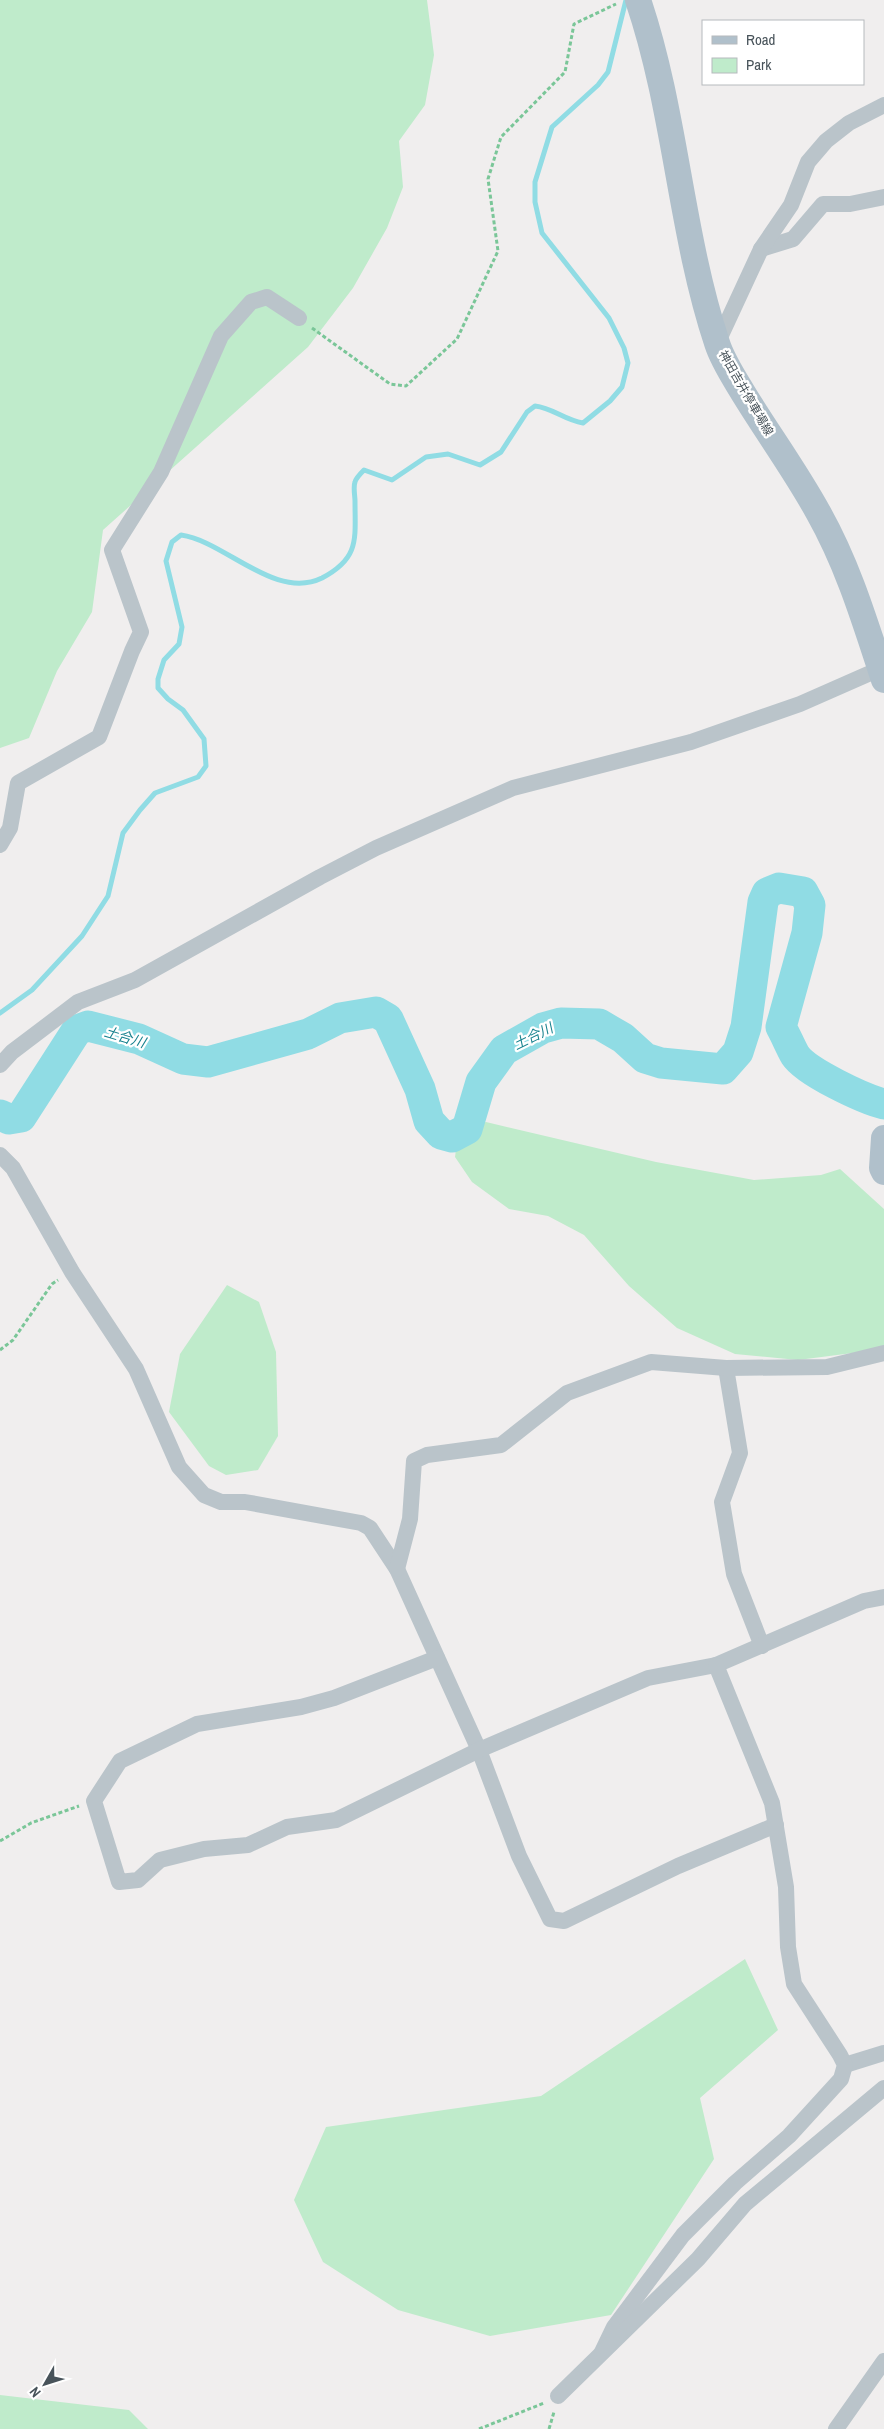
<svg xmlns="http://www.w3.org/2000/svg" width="884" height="2429" font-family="'Archivo Narrow','Noto Sans JP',sans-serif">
  <rect width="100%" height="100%" fill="#f0eeee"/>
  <g fill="#bfebcb">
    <polygon points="0,0 427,0 434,55 425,105 399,141 403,187 387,228 353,288 308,347 103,530 92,612 57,671 29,738 0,748"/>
    <polygon points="486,1122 656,1162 754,1180 821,1175 840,1169 884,1209 884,1349 798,1360 735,1354 677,1328 629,1286 584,1235 548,1216 509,1209 472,1182 455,1157 459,1129"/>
    <polygon points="227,1285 259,1302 276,1352 278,1436 258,1470 226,1475 209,1466 169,1412 180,1354"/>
    <polygon points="745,1959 778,2030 700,2098 714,2159 611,2315 490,2336 398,2310 323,2262 294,2200 326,2127 541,2096"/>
    <polygon points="0,2395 129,2410 148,2429 0,2429"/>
  </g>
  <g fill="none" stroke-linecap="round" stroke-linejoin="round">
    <path stroke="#90dce4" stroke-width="5" d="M0,1013l32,-23 50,-54 26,-40 15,-63 17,-23 15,-17 43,-16 8,-11 -2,-27 -21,-29 -15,-11 -10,-11v-9l6,-19 15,-16 3,-17 -16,-66 6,-19 9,-7c44,6 94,66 141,43 38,-20 33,-39 33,-77 0,-5 -2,-14 0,-19 1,-4 6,-9 9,-12l28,10 34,-23 22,-3 32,11 21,-13 26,-40 8,-6c18,2 29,14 48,17l27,-22 12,-14 6,-24 -4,-15 -15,-30 -67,-85 -7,-31v-20l17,-55 46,-42 10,-13 18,-72"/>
    <path stroke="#90dce4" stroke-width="31" d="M0,1115l9,4 12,-2 56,-87 11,-4 51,13 44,20 25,3 100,-28 32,-16 36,-6 12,7 32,70 9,32 12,13 11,3 15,-8 14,-47 23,-32 39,-22 18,-5 38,1 24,14 22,20 16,5 62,6 15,-17 8,-25 17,-125 4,-9 12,-5 24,4 7,13 -3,28 -26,94c5,9 9,19 14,28 11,17 69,44 89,49"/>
    <g stroke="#7ac698" stroke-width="3" stroke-dasharray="4 2.5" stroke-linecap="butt">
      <polyline points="312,328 390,384 406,386 457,339 498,251 488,179 501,137 565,72 574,24 616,4"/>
      <polyline points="0,1350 13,1340 52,1284 58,1280"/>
      <polyline points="0,1841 31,1823 79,1806"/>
      <polyline points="479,2429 544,2403"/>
      <polyline points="549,2429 554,2412"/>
    </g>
    <g stroke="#bac4ca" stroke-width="16">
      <polyline points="761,249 793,239 823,204 850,204 884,197"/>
      <polyline points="717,344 761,249 791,205 808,162 826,141 849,123 884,105"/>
      <polyline points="0,845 10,828 18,783 99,737 132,651 141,632 112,550 161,472 221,336 251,302 267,297 299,318"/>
      <polyline points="0,1065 12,1052 78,1002 135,980 320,877 376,848 513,788 691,742 800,704 884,667"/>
      <polyline points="0,1155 13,1168 72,1272 136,1369 179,1467 204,1495 221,1502 245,1502 361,1523 370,1528 397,1569 479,1750 519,1856 550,1919 564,1921 678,1866 776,1825"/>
      <polyline points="726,1368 740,1453 722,1502 734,1574 762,1646"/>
      <polyline points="397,1569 410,1519 414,1461 427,1455 501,1445 567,1393 651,1362 726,1368 827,1367 884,1353"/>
      <polyline points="437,1658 334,1698 301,1707 197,1724 120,1761 94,1801 119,1882 138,1880 160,1860 204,1849 248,1845 287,1827 336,1820 479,1750 648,1678 716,1665 864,1601 884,1597"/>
      <polyline points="845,2065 884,2053"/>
      <polyline points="602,2352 614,2327 683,2235 735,2183 789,2136 841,2079 845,2065 840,2055 794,1984 788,1947 786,1887 772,1803 716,1665"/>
      <polyline points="558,2396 698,2259 745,2204 884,2088"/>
      <polyline points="836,2429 884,2361"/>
    </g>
    <g stroke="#b0c0cb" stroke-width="26">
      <path d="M638,0c38,112 42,231 79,343 6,19 18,36 28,53 24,39 51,76 73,116 30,53 47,110 66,168"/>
      <polyline points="884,1138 882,1168 884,1172"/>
    </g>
  </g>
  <g text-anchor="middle" stroke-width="4.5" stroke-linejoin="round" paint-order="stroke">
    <g font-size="12" fill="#48535a" stroke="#fff">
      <text transform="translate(746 393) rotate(60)" y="4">神田吉井停車場線</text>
    </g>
    <g font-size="14" font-style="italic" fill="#17828e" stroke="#fff">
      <text transform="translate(533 1036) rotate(-26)" y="5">土合川</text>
      <text transform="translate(125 1037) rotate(17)" y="5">土合川</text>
    </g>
  </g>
  <rect x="702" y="20" width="162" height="65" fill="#ffffff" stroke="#b6babd"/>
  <rect x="712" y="36" width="25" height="8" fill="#b0c0cb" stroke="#b6babd"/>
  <text x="746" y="45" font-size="15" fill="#48535a">Road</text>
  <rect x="712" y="58" width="25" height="15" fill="#bfebcb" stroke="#b6babd"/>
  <text x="746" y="70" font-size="15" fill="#48535a">Park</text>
  <g transform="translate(45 2384) rotate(231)" stroke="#ffffff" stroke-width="4" paint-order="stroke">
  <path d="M0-4L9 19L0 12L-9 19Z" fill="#48535a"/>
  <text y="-8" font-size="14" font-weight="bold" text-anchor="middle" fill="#48535a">N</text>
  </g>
</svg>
